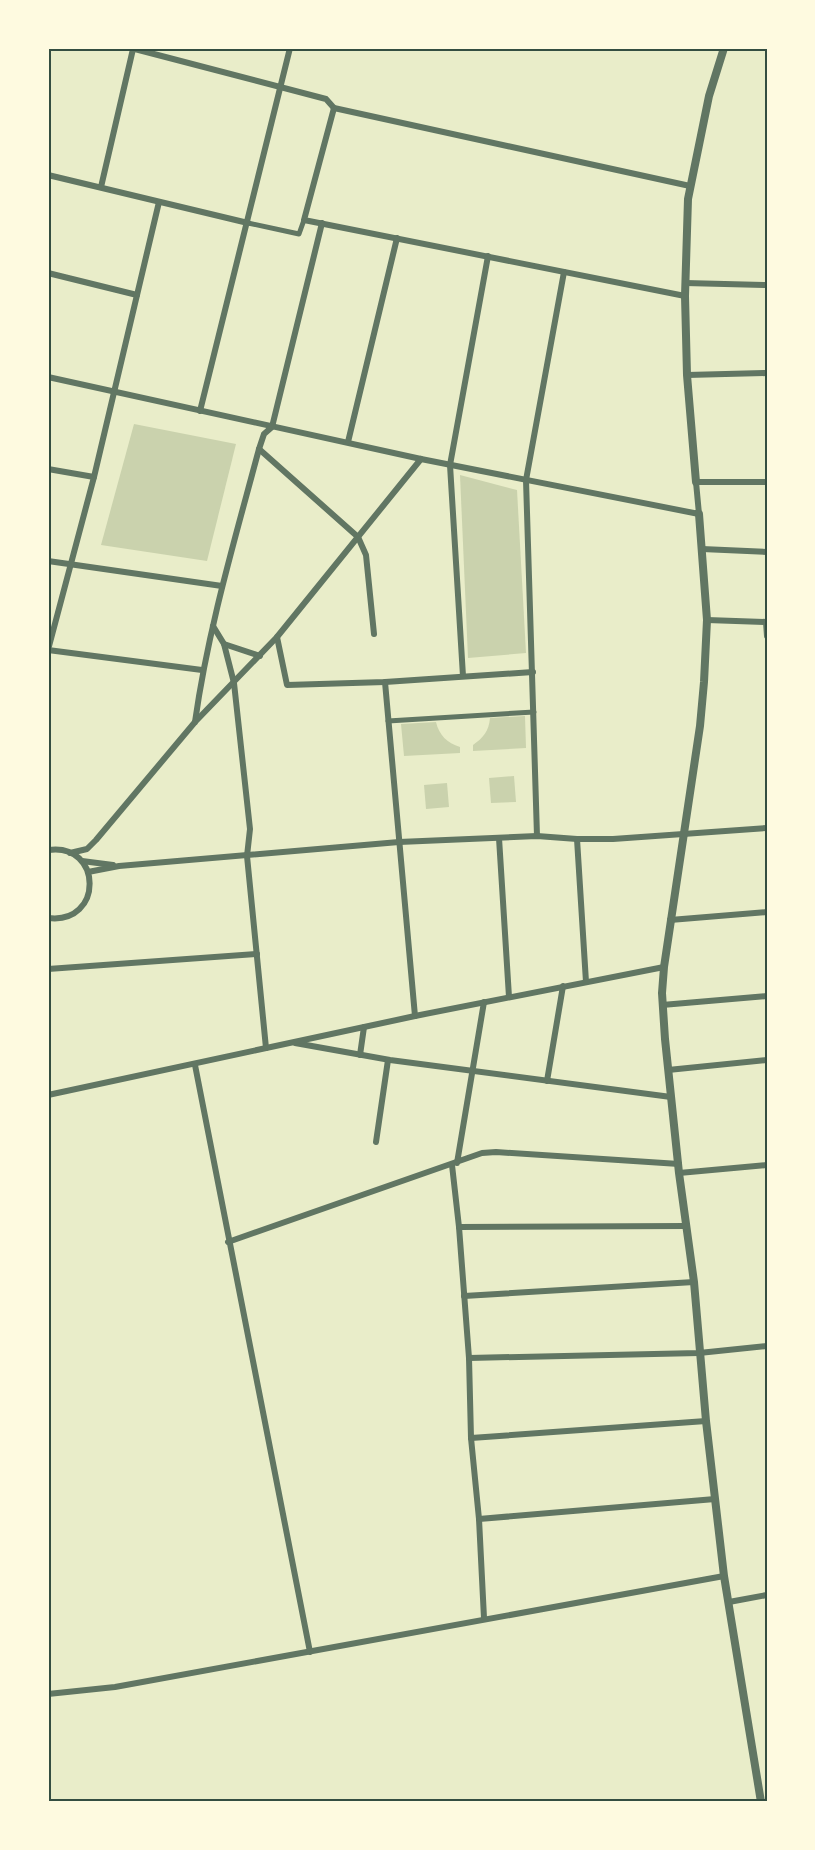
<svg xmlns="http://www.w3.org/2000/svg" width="815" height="1850" font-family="'Golos Text',sans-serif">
  <rect width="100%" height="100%" fill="#e9edc9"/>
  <g fill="#cad2ad">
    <polygon points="134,424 236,444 207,561 101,545"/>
    <polygon points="460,475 517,490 526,653 468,658"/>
    <path d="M525,716l1,32 -53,3v-6c10,-7 16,-14 17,-27z"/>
    <path d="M436,722c3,13 11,21 24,25v6l-56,3 -3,-32z"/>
    <polygon points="514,776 516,802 491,803 489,778"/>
    <polygon points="447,783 449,807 426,809 424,785"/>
  </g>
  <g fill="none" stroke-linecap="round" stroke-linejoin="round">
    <g stroke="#617663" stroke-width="5">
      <polyline points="248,223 299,234 304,220"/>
      <polyline points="388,721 534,712"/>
    </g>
    <g stroke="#617663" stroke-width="6">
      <polyline points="131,48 326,99 334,108 690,186"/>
      <polyline points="334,108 304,220 685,296"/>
      <polyline points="48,175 248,223"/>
      <polyline points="101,187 133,49"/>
      <polyline points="48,273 137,295"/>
      <polyline points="685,283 767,285"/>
      <polyline points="687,375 767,373"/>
      <polyline points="48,377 421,459 699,514 696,482 767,482"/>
      <polyline points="200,411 290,48"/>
      <polyline points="348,442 397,238"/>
      <polyline points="259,449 358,537 366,555 374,634"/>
      <polyline points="48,469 94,477"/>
      <polyline points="702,549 767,552"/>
      <polyline points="48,561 222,586"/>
      <polyline points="707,620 767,622"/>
      <polyline points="766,622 767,636"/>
      <polyline points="213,626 224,644 260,656"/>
      <polyline points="277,637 287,685 385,682 533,672"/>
      <polyline points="224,644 234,683 250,829 247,856 266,1048"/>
      <polyline points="48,650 94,477 159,202"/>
      <polyline points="48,650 202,670"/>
      <polyline points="463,676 450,465 488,256"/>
      <polyline points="385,682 415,1016"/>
      <path d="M195,722c13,-93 40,-183 64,-273l5,-15 8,-7 50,-204"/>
      <polyline points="537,836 526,480 564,272"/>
      <polyline points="499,838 509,997"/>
      <polyline points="577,839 586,982"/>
      <path d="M48,850c55,-8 56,75 0,68"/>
      <polyline points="70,853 87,849 96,840 195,722 277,637 421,459"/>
      <polyline points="82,861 113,865"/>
      <polyline points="88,872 119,866 399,842 537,836 577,839 613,839 767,828"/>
      <polyline points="670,920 767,912"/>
      <polyline points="48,969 257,954"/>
      <polyline points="662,1005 767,996"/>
      <polyline points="295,1043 390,1060 671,1097"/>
      <polyline points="360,1055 364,1027"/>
      <polyline points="195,1065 310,1652"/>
      <polyline points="668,1070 767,1060"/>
      <polyline points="547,1081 563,986"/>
      <polyline points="48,1095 415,1016 664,967"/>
      <polyline points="376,1142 388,1060"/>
      <polyline points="457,1163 484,1002"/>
      <polyline points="452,1165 459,1227 469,1358 471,1438 479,1519 484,1618"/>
      <polyline points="679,1173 767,1165"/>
      <polyline points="459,1227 686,1226"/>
      <polyline points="228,1242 482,1153 496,1152 679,1164"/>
      <polyline points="464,1296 694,1282"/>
      <polyline points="469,1358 699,1353 767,1346"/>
      <polyline points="471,1438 706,1421"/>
      <polyline points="479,1519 715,1499"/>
      <polyline points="729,1602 767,1595"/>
      <polyline points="48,1694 115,1687 724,1576"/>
    </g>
    <g stroke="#617663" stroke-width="8">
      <polyline points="696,482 687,375 685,296 688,199 709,96 724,48"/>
      <polyline points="699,514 707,620 704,682 700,726 664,967 662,993 665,1039 679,1173 694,1282 706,1421 724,1576 761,1802"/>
    </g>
  </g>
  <rect width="815" height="1850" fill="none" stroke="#fefae0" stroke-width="99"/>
  <rect x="50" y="50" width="716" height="1750" fill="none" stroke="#344e41" stroke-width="2"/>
</svg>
